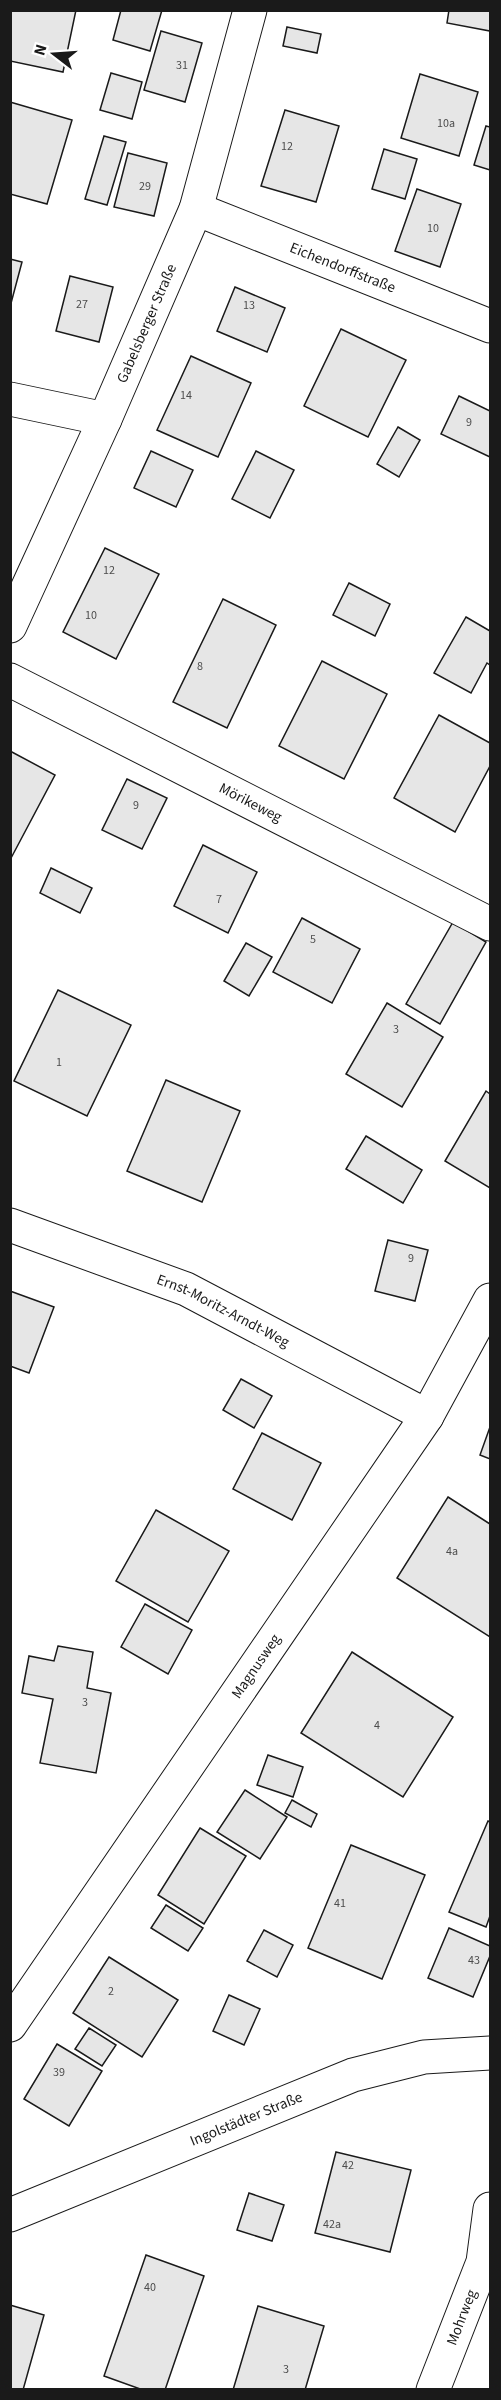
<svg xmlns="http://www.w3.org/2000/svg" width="501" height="2400" font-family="'Source Sans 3',sans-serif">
  <rect width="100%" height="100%" fill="#fff"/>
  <g fill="#e6e6e6" stroke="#1a1a1a" stroke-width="1.5">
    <polygon points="10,10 76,10 63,72 10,61"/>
    <polygon points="121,10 162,10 150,51 113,40"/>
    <polygon points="449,10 490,10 490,31 447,23"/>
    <polygon points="287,27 321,34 317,53 283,46"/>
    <polygon points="161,31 202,43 185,102 144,90"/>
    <polygon points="111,73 142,82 132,119 100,110"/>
    <polygon points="420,74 478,92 459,156 401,138"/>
    <polygon points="10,102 72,120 47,204 10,194"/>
    <polygon points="285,110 339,126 316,202 261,186"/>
    <polygon points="486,126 490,127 490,170 474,165"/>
    <polygon points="104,136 126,142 107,205 85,199"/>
    <polygon points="384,149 417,159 405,199 372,189"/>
    <polygon points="128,153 167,163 154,216 114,207"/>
    <polygon points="417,189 461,204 440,267 395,251"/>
    <polygon points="10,259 22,262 10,307"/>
    <polygon points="70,276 113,287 99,342 56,331"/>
    <polygon points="235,287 285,308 267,352 217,331"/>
    <polygon points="341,329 406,360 368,437 304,406"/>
    <polygon points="191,356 251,383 218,457 157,430"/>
    <polygon points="459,396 490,411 490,457 441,434"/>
    <polygon points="398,427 420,440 399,477 377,464"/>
    <polygon points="151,451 193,470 176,507 134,488"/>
    <polygon points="256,451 294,470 270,518 232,499"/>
    <polygon points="105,548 159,574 116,659 63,632"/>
    <polygon points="349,583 390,604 375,636 333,615"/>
    <polygon points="223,599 276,625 227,728 173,702"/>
    <polygon points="466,617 490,631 490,665 487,663 471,693 434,673"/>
    <polygon points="322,661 387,694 344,779 279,746"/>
    <polygon points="439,715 490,743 490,766 455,832 394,798"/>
    <polygon points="10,751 55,775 10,860"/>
    <polygon points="127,779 167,798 142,849 102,830"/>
    <polygon points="203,845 257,872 228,933 174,906"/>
    <polygon points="51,868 92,888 80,913 40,893"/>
    <polygon points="302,918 360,949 332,1003 273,972"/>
    <polygon points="453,922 486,942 440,1024 406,1004"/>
    <polygon points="246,943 272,957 249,996 224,981"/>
    <polygon points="58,990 131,1025 87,1116 14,1081"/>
    <polygon points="387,1003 443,1037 402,1107 346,1074"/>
    <polygon points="166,1080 240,1111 202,1202 127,1171"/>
    <polygon points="486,1091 490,1094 490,1188 445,1161"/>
    <polygon points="366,1136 422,1170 403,1203 346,1169"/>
    <polygon points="388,1240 428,1250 415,1301 375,1291"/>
    <polygon points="10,1291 54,1307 29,1373 10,1366"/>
    <polygon points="241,1379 272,1396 254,1428 223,1410"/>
    <polygon points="490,1427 490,1459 480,1455"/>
    <polygon points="262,1433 321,1463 292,1520 233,1489"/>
    <polygon points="448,1497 490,1524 490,1637 397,1578"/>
    <polygon points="156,1510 229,1551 188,1622 116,1581"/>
    <polygon points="145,1604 192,1630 168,1674 121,1647"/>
    <polygon points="58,1646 93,1652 87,1688 111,1693 96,1773 40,1763 53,1699 22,1693 29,1656 54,1661"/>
    <polygon points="352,1652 453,1717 403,1797 301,1733"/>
    <polygon points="268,1755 303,1767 293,1797 257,1785"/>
    <polygon points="245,1790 287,1817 260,1859 217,1832"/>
    <polygon points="292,1800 317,1814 311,1827 285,1813"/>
    <polygon points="488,1821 490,1822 490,1916 486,1927 449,1912"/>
    <polygon points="200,1828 246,1856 204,1924 158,1895"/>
    <polygon points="351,1845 425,1875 382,1979 308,1948"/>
    <polygon points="166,1905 203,1928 188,1951 151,1928"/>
    <polygon points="449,1928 490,1946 490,1956 473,1997 428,1978"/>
    <polygon points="264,1930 293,1945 277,1977 247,1961"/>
    <polygon points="109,1957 178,2000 142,2057 73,2013"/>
    <polygon points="229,1995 260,2009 244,2045 213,2031"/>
    <polygon points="89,2028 116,2045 102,2066 75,2049"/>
    <polygon points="57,2044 102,2071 69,2126 24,2099"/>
    <polygon points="336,2152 411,2170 390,2252 315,2233"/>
    <polygon points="249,2193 284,2205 272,2241 237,2230"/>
    <polygon points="146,2255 204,2276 165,2390 143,2390 104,2376"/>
    <polygon points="10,2305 44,2315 23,2390 10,2390"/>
    <polygon points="258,2306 324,2326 305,2390 233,2390"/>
  </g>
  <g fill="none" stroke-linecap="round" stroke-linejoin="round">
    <defs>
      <g id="street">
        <path id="s1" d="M196,209l294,117"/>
        <polyline points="10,399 105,419"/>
        <path id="s2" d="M10,626l95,-207 91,-210 54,-199"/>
        <path id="s3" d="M10,680l480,244"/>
        <path id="s4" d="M10,1225l176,64 241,127"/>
        <path id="s5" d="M10,2025l417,-609 63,-116"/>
        <path id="s6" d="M10,2215l343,-140 71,-18 66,-4"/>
        <path id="s7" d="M433,2390l50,-128 7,-53"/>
      </g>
    </defs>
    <use href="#street" stroke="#1a1a1a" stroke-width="35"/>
    <use href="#street" stroke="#fff" stroke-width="33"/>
  </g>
  <g text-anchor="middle" stroke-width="4.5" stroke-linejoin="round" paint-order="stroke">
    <g font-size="12" fill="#4d4d4d">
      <text x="182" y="69">31</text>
      <text x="446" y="127">10a</text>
      <text x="287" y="150">12</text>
      <text x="145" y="190">29</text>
      <text x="433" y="232">10</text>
      <text x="82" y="308">27</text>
      <text x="249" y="309">13</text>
      <text x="186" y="399">14</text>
      <text x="469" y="426">9</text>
      <text x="109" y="574">12</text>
      <text x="91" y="619">10</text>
      <text x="200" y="670">8</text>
      <text x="136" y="809">9</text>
      <text x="219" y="903">7</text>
      <text x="313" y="943">5</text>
      <text x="396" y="1033">3</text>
      <text x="59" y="1066">1</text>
      <text x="411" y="1262">9</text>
      <text x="452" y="1555">4a</text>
      <text x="85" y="1706">3</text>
      <text x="377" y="1729">4</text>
      <text x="340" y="1907">41</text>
      <text x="474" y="1964">43</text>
      <text x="111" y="1995">2</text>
      <text x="59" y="2076">39</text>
      <text x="348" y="2169">42</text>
      <text x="332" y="2228">42a</text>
      <text x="150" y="2291">40</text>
      <text x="286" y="2373">3</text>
    </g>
    <g font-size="15" fill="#1a1a1a" stroke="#fff">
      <text dy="5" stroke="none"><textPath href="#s1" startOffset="158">Eichendorffstraße</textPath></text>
      <text dy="5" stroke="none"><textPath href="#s2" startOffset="332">Gabelsberger Straße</textPath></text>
      <text dy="5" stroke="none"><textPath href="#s3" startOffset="270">Mörikeweg</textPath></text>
      <text dy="5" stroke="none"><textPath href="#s4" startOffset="230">Ernst-Moritz-Arndt-Weg</textPath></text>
      <text dy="5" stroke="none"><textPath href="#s5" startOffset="435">Magnusweg</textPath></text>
      <text dy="5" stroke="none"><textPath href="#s6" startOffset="255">Ingolstädter Straße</textPath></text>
      <text dy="5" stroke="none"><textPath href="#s7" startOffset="78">Mohrweg</textPath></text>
    </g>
  </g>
  <rect width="501" height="2400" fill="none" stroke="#1a1a1a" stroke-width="24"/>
  <g transform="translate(54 54) rotate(287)" stroke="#ffffff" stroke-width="4.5" paint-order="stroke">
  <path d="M0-4.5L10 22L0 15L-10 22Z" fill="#1a1a1a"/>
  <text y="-9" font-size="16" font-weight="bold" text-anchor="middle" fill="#1a1a1a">N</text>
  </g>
</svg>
